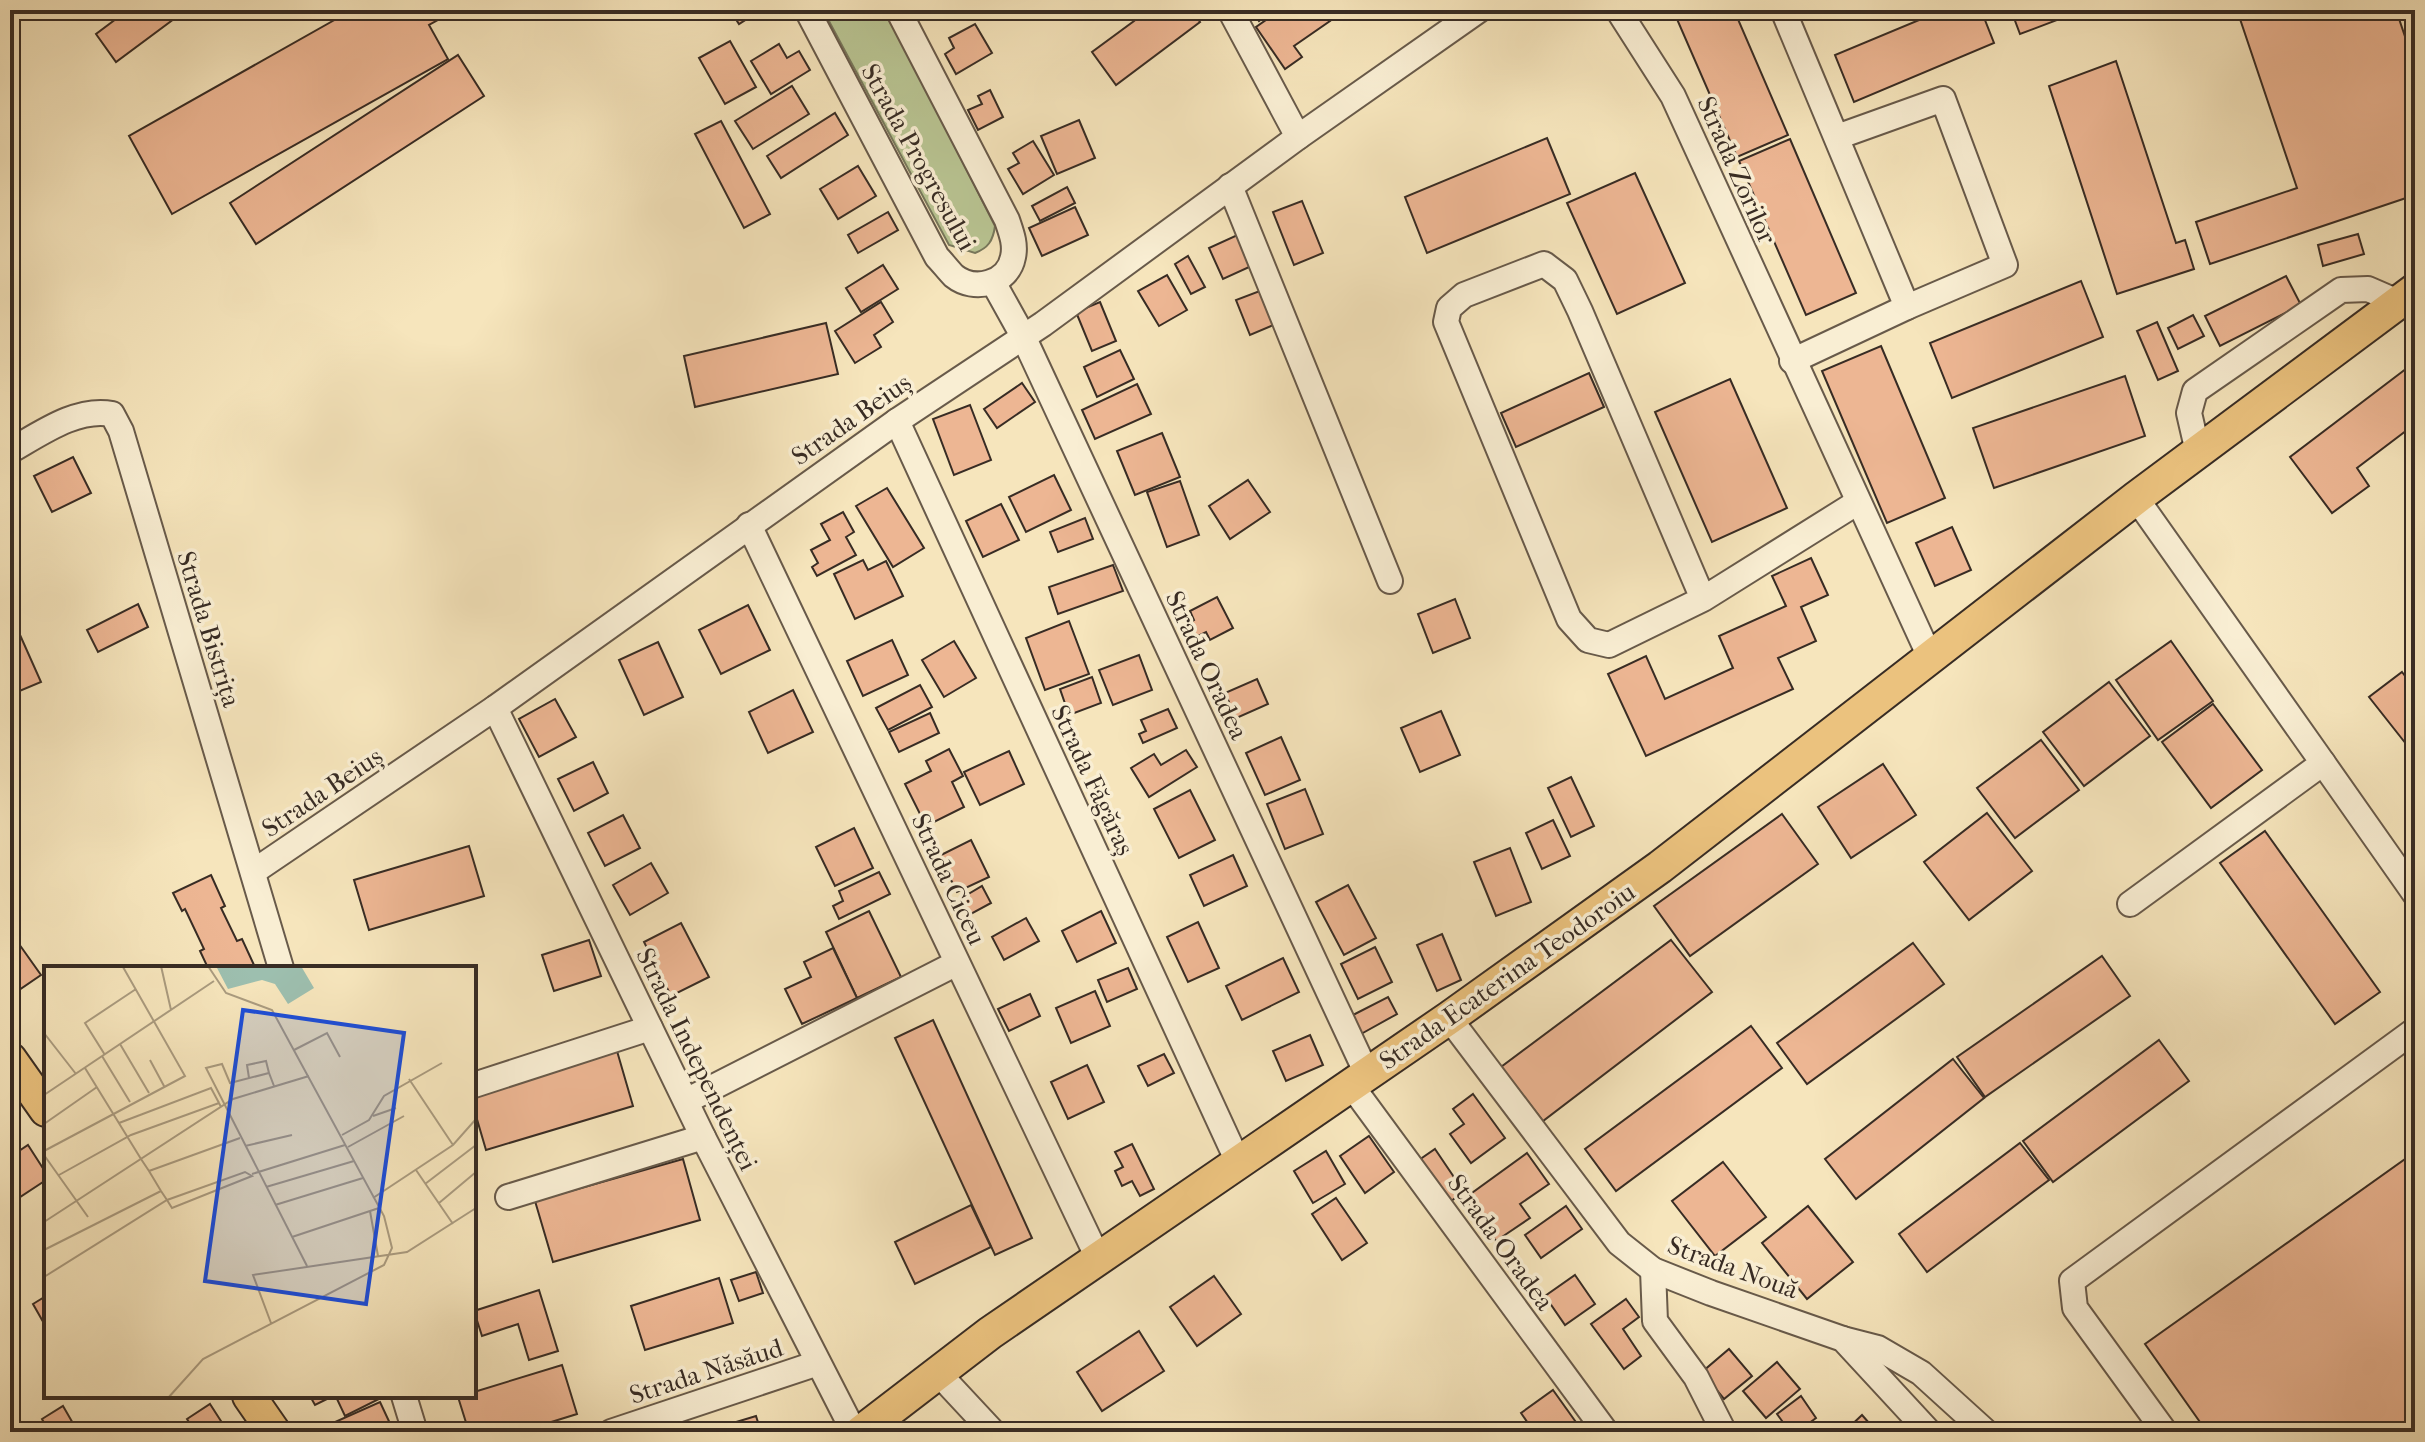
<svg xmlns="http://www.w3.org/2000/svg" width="2425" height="1442" font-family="'IM FELL French Canon',serif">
  <rect width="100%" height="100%" fill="#f6e5bc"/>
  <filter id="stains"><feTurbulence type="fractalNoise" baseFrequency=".0025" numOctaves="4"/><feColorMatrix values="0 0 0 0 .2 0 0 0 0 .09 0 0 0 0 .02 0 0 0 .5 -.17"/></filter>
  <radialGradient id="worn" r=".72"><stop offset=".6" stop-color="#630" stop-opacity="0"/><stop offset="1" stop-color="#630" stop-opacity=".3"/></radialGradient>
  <path fill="#b9c593" stroke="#78785c" stroke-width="2" d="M823,10h63l109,216c-2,15 -7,22 -20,27l-26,-8z"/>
  <g fill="#edb693" stroke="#382c24" stroke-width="2">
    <polygon points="128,10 186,10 116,62 96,34"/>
    <polygon points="342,10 456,10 429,25 448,59 172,214 129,136 345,14"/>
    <polygon points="730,10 761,10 739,24"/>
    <polygon points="1126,10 1191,10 1200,22 1116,85 1092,52 1134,21"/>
    <polygon points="1251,10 1273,10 1259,21"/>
    <polygon points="1280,10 1322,10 1330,21 1294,46 1302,57 1285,69 1256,27"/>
    <polygon points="1673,10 1734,10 1788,135 1737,157"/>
    <polygon points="1943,10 1981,10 1994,43 1854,102 1835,55"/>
    <polygon points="2011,10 2072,10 2073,14 2020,34"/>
    <polygon points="2237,10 2396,10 2415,66 2415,195 2210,264 2196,222 2297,188"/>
    <polygon points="975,24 992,53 956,74 945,54 954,48 949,38"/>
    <polygon points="730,41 756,87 725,104 699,58"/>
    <polygon points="779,44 787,58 799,51 810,70 771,94 751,61"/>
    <polygon points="458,55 484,96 256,244 230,203"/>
    <polygon points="2116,61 2176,243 2185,240 2194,269 2117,294 2049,86"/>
    <polygon points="792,86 809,114 753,149 735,121"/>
    <polygon points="990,90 1003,117 978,130 968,110 982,104 978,96"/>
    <polygon points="835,113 848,135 781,178 767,156"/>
    <polygon points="1079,120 1095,158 1057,174 1041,136"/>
    <polygon points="721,121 770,214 744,228 695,134"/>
    <polygon points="1547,138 1570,194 1427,253 1405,197"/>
    <polygon points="1790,139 1856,293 1806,315 1739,161"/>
    <polygon points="1033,141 1054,175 1023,194 1008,169 1019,163 1013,153"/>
    <polygon points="858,166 876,196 838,219 820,189"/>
    <polygon points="1635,173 1685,283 1617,314 1567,203"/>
    <polygon points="1067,187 1075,203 1040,221 1032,206"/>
    <polygon points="1302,201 1323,253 1294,265 1273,212"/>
    <polygon points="1075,207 1088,235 1042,256 1029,228"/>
    <polygon points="888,212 898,230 858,253 848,235"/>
    <polygon points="1244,232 1258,263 1223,279 1209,248"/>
    <polygon points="2358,234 2364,254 2323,266 2318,245"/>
    <polygon points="1188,256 1205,287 1191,294 1175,264"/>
    <polygon points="883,265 898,289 861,312 846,288"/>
    <polygon points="1167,275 1187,310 1159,326 1138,291"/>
    <polygon points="2286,276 2301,305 2220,346 2205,316"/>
    <polygon points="2081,281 2103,337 1952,398 1930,343"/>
    <polygon points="1265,289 1278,323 1250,335 1236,300"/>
    <polygon points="881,302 893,322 874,335 881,347 855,363 835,331"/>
    <polygon points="1100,302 1116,341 1092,351 1076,312"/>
    <polygon points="2193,315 2204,336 2178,349 2168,328"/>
    <polygon points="2157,322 2178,371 2158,380 2137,331"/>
    <polygon points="826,323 838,374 695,407 684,356"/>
    <polygon points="1881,346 1945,498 1887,523 1822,371"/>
    <polygon points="1120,350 1134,379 1097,397 1084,367"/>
    <polygon points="2415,362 2415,424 2357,468 2369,486 2332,513 2290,457"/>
    <polygon points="1589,373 1604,407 1516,447 1501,413"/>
    <polygon points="2125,376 2145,436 1994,488 1973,428"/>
    <polygon points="1730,379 1787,508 1712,542 1655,412"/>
    <polygon points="1022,383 1035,402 997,428 984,409"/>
    <polygon points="1137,384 1151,414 1095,439 1082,410"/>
    <polygon points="970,405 991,460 954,475 933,419"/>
    <polygon points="1162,433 1180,477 1135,495 1117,451"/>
    <polygon points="73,457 91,493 52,512 34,476"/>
    <polygon points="1054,475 1071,510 1026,532 1009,497"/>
    <polygon points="1248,480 1270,512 1230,539 1209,506"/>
    <polygon points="1180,481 1199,535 1167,547 1147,492"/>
    <polygon points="887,488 924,548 893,567 856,506"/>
    <polygon points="1001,504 1019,540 983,557 966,521"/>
    <polygon points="843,512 854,532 846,537 856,555 817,576 812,567 818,563 811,550 830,540 821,524"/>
    <polygon points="1085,518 1093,539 1058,552 1050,532"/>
    <polygon points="1952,527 1971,570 1935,586 1916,543"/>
    <polygon points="1811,558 1828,595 1801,607 1816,641 1778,658 1793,689 1646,756 1608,674 1646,656 1665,699 1733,668 1719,636 1786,606 1772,576"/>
    <polygon points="863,560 868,570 886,561 903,596 855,619 834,574"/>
    <polygon points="1113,565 1123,591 1058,614 1049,587"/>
    <polygon points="1217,597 1233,628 1210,640 1206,632 1192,639 1185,625 1194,620 1190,611"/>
    <polygon points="1455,599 1470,638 1433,653 1418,614"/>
    <polygon points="138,604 148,627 98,652 87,630"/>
    <polygon points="748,605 770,650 721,674 699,630"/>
    <polygon points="1069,621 1089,674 1045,690 1026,638"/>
    <polygon points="16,626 41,682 10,695 10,628"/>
    <polygon points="892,640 908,675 863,696 847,661"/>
    <polygon points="954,641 976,678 944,697 922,660"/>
    <polygon points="2171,641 2213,701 2158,740 2116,680"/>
    <polygon points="658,642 683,697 644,715 619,660"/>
    <polygon points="1139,655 1152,690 1113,705 1099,670"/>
    <polygon points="2402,672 2415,689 2414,754 2369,697"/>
    <polygon points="1092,677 1101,703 1069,715 1060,689"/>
    <polygon points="1257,679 1268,704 1223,724 1216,708 1229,702 1225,693"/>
    <polygon points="2109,682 2150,736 2084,786 2043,732"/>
    <polygon points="920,685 932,707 888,730 876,708"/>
    <polygon points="793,690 813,732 768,753 749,712"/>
    <polygon points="555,699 576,737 539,757 519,719"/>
    <polygon points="2213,704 2262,770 2211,808 2162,742"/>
    <polygon points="1168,709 1177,728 1143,743 1139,734 1146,731 1141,720"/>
    <polygon points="1441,711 1460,755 1420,772 1401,728"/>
    <polygon points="930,713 939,733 899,752 889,732"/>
    <polygon points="1281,737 1300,780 1265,795 1246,753"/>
    <polygon points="2041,740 2079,790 2015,838 1977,788"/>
    <polygon points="949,749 963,776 952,782 964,807 926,826 905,784 931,771 926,761"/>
    <polygon points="1186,750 1197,767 1149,797 1131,768 1154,754 1161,765"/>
    <polygon points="1009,751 1024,784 980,805 964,772"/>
    <polygon points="593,762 608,793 574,811 558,779"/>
    <polygon points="1883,764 1916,815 1851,858 1818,807"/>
    <polygon points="1571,777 1594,826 1571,837 1548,788"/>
    <polygon points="1305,789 1323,834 1285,849 1267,804"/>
    <polygon points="1190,790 1215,840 1179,858 1154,809"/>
    <polygon points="1987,813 2032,871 1969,920 1924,862"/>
    <polygon points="1782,814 1818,864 1690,956 1654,906"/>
    <polygon points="623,815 640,848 605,866 588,833"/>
    <polygon points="1553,820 1570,856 1542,869 1526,833"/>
    <polygon points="854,828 873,868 835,886 816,847"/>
    <polygon points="2265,831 2380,992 2335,1024 2220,863"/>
    <polygon points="971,840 989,877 957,892 939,856"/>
    <polygon points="469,846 484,896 369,930 354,880"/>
    <polygon points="1510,848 1531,902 1496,916 1474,862"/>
    <polygon points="1233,855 1247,886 1204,906 1190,875"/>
    <polygon points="651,863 668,893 630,915 613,885"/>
    <polygon points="879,872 890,894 839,919 833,906 843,901 839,891"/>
    <polygon points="211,875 225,906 221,908 237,941 242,939 254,965 246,968 208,968 200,951 204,949 185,909 182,911 173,893"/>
    <polygon points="1348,885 1376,938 1344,955 1316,902"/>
    <polygon points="982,886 991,903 969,915 960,899"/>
    <polygon points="869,911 901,977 857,998 826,932"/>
    <polygon points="1101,911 1116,943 1077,962 1062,931"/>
    <polygon points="1026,918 1039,941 1004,960 992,937"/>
    <polygon points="1198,922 1219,968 1188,982 1167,937"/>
    <polygon points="681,923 709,977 671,996 644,942"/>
    <polygon points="1442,934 1461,980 1437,991 1417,945"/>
    <polygon points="589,940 601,976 554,991 542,955"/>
    <polygon points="1671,940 1712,992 1543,1121 1501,1067"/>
    <polygon points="1913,943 1944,984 1807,1084 1777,1043"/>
    <polygon points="19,944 41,975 16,992 10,983 10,950"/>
    <polygon points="1375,947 1392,982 1358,999 1341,964"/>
    <polygon points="833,948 857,998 802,1024 785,989 811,977 804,962"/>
    <polygon points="2102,956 2130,996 1985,1097 1957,1057"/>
    <polygon points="1283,958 1299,992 1242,1020 1226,986"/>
    <polygon points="1128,968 1137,989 1107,1002 1098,980"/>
    <polygon points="1095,991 1110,1026 1071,1043 1056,1008"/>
    <polygon points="1030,994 1040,1016 1009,1031 998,1009"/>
    <polygon points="1388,997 1397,1014 1361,1034 1351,1016"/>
    <polygon points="933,1020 1032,1238 995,1255 895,1038"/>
    <polygon points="1751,1026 1782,1068 1616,1191 1585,1149"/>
    <polygon points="1310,1035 1323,1065 1286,1081 1273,1051"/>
    <polygon points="2159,1040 2189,1081 2053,1182 2023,1141"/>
    <polygon points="617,1051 633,1106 486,1150 474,1109 474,1095"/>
    <polygon points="1164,1054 1174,1073 1148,1086 1138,1066"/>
    <polygon points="1953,1059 1984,1098 1856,1199 1825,1159"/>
    <polygon points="1087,1065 1104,1102 1068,1119 1051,1082"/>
    <polygon points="1473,1094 1505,1138 1471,1163 1450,1134 1464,1124 1453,1109"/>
    <polygon points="1369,1136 1394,1172 1365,1193 1340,1156"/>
    <polygon points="2020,1143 2049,1180 1927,1272 1899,1234"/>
    <polygon points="1132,1144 1154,1189 1140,1196 1132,1181 1122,1186 1115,1171 1123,1167 1115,1152"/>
    <polygon points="28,1145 46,1173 46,1180 14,1201 10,1195 10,1157"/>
    <polygon points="1435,1149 1464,1192 1448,1203 1419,1160"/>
    <polygon points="1326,1151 1345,1184 1313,1203 1294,1171"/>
    <polygon points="2415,1152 2415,1418 2395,1432 2207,1432 2145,1344"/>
    <polygon points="1527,1153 1549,1184 1520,1204 1530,1218 1496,1241 1465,1198"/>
    <polygon points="683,1159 700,1220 553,1262 535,1201"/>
    <polygon points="1723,1162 1766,1217 1715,1256 1672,1201"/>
    <polygon points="1336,1198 1367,1243 1342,1260 1312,1214"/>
    <polygon points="971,1205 991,1247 915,1284 895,1242"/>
    <polygon points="1566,1206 1582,1229 1541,1258 1525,1235"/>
    <polygon points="1808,1206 1853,1262 1807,1299 1762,1243"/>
    <polygon points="756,1272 763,1293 739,1301 731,1280"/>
    <polygon points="1575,1275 1595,1304 1565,1325 1545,1296"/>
    <polygon points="1214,1276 1241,1314 1197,1346 1170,1307"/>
    <polygon points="719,1278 733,1323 645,1350 631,1306"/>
    <polygon points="539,1290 558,1351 529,1360 518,1324 482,1336 474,1311"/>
    <polygon points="46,1296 46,1327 33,1304"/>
    <polygon points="1626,1299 1639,1317 1623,1329 1641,1356 1624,1369 1591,1324"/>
    <polygon points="1139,1331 1164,1371 1102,1411 1077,1372"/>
    <polygon points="1729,1349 1752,1376 1724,1399 1702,1372"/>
    <polygon points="1777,1362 1800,1389 1766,1418 1743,1391"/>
    <polygon points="562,1365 577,1414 519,1432 469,1432 458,1397 474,1396 474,1392"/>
    <polygon points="1553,1390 1583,1432 1534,1432 1521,1413"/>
    <polygon points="310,1396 333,1396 315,1405"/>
    <polygon points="343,1396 382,1396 383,1397 345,1416 337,1399"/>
    <polygon points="1801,1396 1816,1418 1797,1432 1790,1432 1777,1414"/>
    <polygon points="380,1402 394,1432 339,1432 335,1422"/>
    <polygon points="210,1404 228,1432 195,1432 187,1419"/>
    <polygon points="63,1406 78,1432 49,1432 42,1419"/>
    <polygon points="1862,1415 1877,1432 1844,1432"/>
    <polygon points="756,1416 761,1432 703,1432"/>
  </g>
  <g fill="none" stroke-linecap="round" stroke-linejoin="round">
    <defs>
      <g id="minor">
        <path d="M807,10l130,247c6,6 11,13 17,19 20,16 54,8 59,-19 3,-13 -2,-25 -6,-37l-109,-210"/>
        <polyline points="1230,10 1298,137"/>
        <polyline points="1618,10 1673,96 1930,657"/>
        <polyline points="1783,10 1907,307 1792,361"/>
        <polyline points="1837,137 1943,99 2005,265 1907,307"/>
        <polyline points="1230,186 1390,581"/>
        <polyline points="993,282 1023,336 1367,1074"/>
        <polyline points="897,421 1238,1162"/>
        <path d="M10,451c30,-17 67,-44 102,-37l9,17 160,537"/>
        <polyline points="2198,452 2189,413 2195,391 2341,290 2368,289 2398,302"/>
        <polyline points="749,525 1098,1258"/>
        <polyline points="1703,599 1580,311 1565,280 1544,264 1464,295 1449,308 1446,322 1569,619 1588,640 1609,645 1703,599 1858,502"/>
        <polyline points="495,708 703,1137 854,1432"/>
        <polyline points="2323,763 2415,894"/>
        <polyline points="253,872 495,708 897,421 1043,324 1298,137 1479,10"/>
        <polyline points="2130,904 2323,763 2136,498"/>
        <polyline points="1449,1018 1619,1243 1653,1270 1711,1293 1843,1339 1929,1432"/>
        <polyline points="474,1085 650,1028"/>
        <polyline points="1351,1085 1606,1432"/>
        <polyline points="686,1101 957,963"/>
        <polyline points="508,1197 703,1137"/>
        <polyline points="1653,1270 1655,1321 1696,1377 1724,1432"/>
        <polyline points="1843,1339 1878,1348 1921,1373 1986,1432"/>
        <polyline points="938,1373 993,1432"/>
        <polyline points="404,1396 415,1432"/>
        <polyline points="611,1432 818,1363"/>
        <polyline points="2165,1432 2075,1308 2072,1281 2415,1030"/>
      </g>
      <g id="major">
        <polyline points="10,1059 46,1110"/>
        <polyline points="249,1396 274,1432"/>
        <polyline points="861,1432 990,1333 1449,1018 1660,867 2136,498 2415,290"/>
      </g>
    </defs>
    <use href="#minor" stroke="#685a4a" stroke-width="28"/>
    <use href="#major" stroke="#382c24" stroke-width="36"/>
    <use href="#minor" stroke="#f9eed3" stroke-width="24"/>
    <use href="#major" stroke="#ebc27e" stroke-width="32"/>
  </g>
  <g text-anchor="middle" stroke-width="7" stroke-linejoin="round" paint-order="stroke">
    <g font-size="26" fill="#382c24" stroke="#f9eed3">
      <text transform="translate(919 157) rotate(61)" y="9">Strada Progresului</text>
      <text transform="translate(1737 170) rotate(66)" y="9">Strada Zorilor</text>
      <text transform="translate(851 419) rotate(-35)" y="9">Strada Beiuș</text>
      <text transform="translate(209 629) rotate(73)" y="9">Strada Bistrița</text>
      <text transform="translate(1207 665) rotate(65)" y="9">Strada Oradea</text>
      <text transform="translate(1093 780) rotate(65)" y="9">Strada Făgăraș</text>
      <text transform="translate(322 792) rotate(-34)" y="9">Strada Beiuș</text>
      <text transform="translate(949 879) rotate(65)" y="9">Strada Ciceu</text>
      <text transform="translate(1507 976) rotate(-35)" y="9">Strada Ecaterina Teodoroiu</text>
      <text transform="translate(697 1059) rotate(64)" y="9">Strada Independenței</text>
      <text transform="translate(1501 1242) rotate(54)" y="9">Strada Oradea</text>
      <text transform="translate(1733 1267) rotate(20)" y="9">Strada Nouă</text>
      <text transform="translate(706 1371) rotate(-18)" y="9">Strada Năsăud</text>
    </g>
  </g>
  <g transform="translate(44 966)">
    <rect width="432" height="432" fill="#f6e5bc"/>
    <path d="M172,0h85l13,22 -26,16 -13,-20 -13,-4 -34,9z" fill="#9dbfaf"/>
    <path fill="none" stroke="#aa9b7f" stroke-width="2" d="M117,0l10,44M0,67l32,41M76,78l29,49M250,84l33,-17 13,24M61,89l-20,-32 51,-34M58,90l28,46M106,94l14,26M205,112l-2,-13 19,-4 3,12M365,113l44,66M230,120l-5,-13 -39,10 -8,-19 -16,4 101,198M0,129l170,-114M329,150l23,-8M75,157l92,-35 8,15M0,158l53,-37M298,169l27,-15 15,-24 58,-33M201,180l47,-11M304,181l56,-31M0,185l141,-75 -62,-109M0,189l44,62M372,204l37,54M105,205l91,-33M208,208l93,-29M15,209l72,-40 88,-32 2,4M381,218l51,-39M222,221l88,-26M329,232l80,-53 23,-26M395,237l37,-31M231,239l88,-27M326,245l8,45M0,256l189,-123 76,-23M248,271l87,-29M0,284l117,-59M0,311l123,-77 78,-28 7,4 -80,32 -5,-8 -6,-9 -12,-20 -8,-12 -56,-91M227,357l-18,-48 154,-23 69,-44M124,432l35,-39 181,-94 8,-17 -8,-32 -112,-206 -46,-17 -18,-27"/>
    <path fill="#1d4ed8" fill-opacity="0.15" stroke="#1d4ed8" stroke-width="4" d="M199,44l161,23 -38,271 -161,-23z"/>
    <rect width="432" height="432" fill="none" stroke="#382c24" stroke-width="4"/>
  </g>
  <rect width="2425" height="1442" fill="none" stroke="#f6e5bc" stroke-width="40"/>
  <rect x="12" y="12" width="2401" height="1418" fill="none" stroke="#382c24" stroke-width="4"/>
  <rect x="20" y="20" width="2385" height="1402" fill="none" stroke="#382c24" stroke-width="2"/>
  <rect width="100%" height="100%" filter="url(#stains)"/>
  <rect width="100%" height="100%" fill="url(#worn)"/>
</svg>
